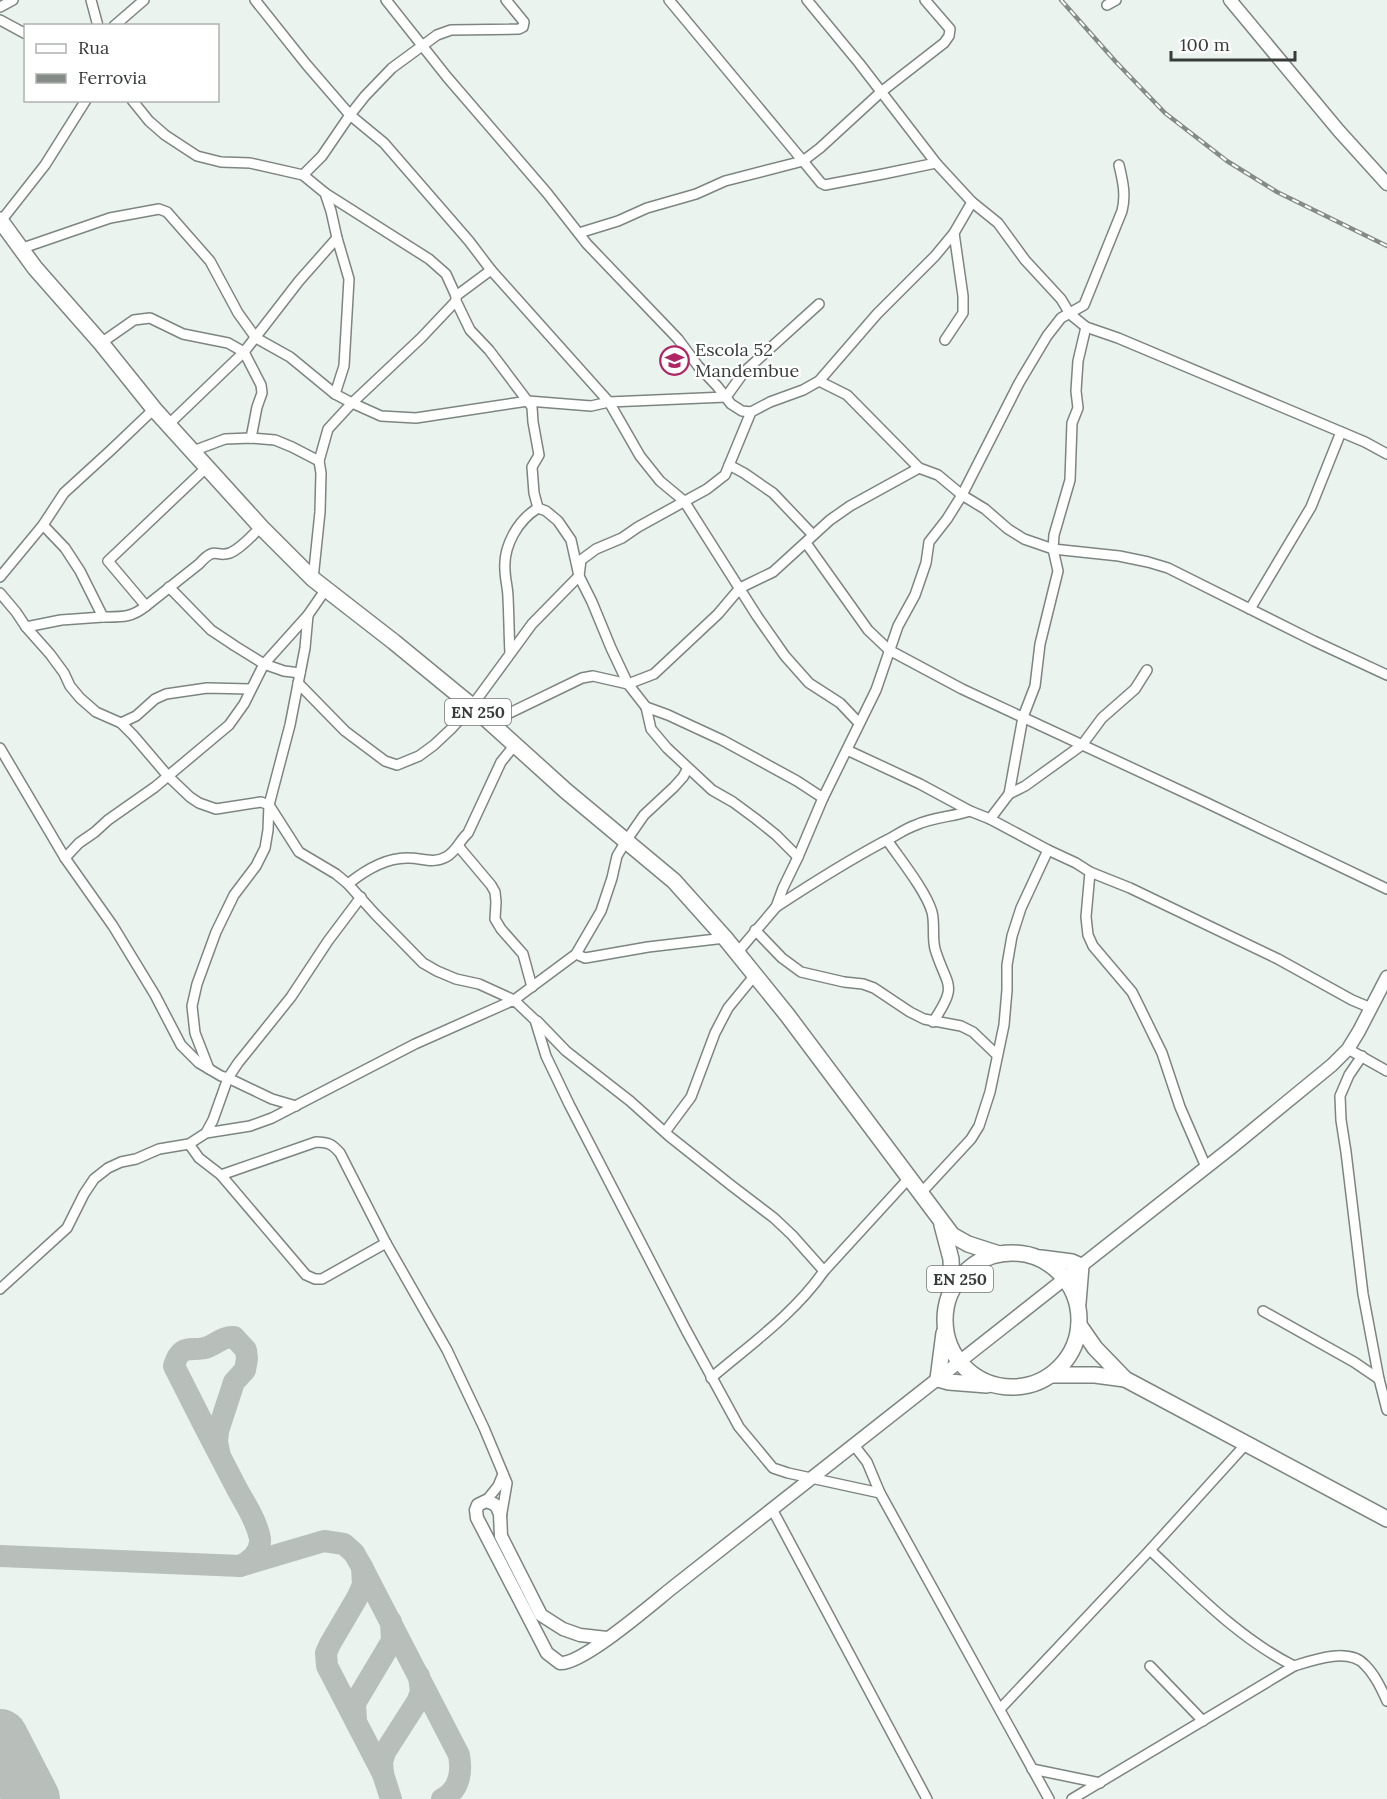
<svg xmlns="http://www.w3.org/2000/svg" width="1387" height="1799" font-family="Lora,serif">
  <rect width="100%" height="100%" fill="#ebf3ee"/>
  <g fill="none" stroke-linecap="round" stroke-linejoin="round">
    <g stroke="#b8bfba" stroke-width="22">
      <path d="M220,1456l-3,-14 1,-11 16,-49 11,-12 2,-11 -1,-9 -12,-13c-10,-1 -17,6 -26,10 -15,6 -27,-6 -34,19 20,40 40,79 61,119 8,16 22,35 25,54 1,13 -10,22 -20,27"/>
      <path d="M0,1556l240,10 84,-25 20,3 10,9 8,14 97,188c3,17 1,35 -17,44"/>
      <polyline points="362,1567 363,1585 357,1598 330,1644 326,1653 327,1666 383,1774 391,1799"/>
      <polyline points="356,1721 355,1703 392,1641 391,1622"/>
      <polyline points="383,1774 382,1762 385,1752 417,1702 421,1692 419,1676"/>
    </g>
    <polyline stroke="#b8bfba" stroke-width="56" points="0,1737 32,1799"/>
    <defs>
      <g id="minor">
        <polyline points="91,0 98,26"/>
        <polyline points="255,0 306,64 350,115 322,156 303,175"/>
        <polyline points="386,0 447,77 547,193 587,244 678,339 698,366 717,386 731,404 742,411 751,412"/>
        <polyline points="669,0 803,161 820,148 881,92 944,43 949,36 950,29 925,0"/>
        <polyline points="807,0 859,63 936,163 972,202 998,223 1025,260 1061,299 1070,314 1086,327 1118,338 1365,442 1387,454"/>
        <polyline points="1107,5 1116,0"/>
        <polyline points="0,7 13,0"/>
        <polyline points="0,20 26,34"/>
        <polyline points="114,26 144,0"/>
        <polyline points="132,100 149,121 165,135 197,156 221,162 250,163 303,175 325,193 331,211 337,238 349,279 344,366 335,394 352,403 328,429 319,461 321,473 320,512 313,579"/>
        <path d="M325,193l104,66 17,15 10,22v5l14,29 19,20 43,57 1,15 6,33 -7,12 2,26 4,15c-20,12 -35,38 -33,62 0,9 3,18 3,28 1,18 1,37 2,55"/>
        <polyline points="1,221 45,165 86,100"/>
        <polyline points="579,233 618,221 647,208 696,194 725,181 803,161 821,183 825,185 883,174 936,163"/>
        <polyline points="20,249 110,218 159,209 167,212 210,261 238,313 256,338 290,357 335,394"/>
        <polyline points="491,270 609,402 640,456 660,481 684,501 757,616 785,656 809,683 840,703 859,723"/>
        <polyline points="456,296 491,270 469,241 384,143 350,115 365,96 392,68 437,35 451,30 519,29 523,27 524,22 506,0"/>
        <polyline points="456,301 421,338 352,403 381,416 416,418 528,401 591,406 609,402 726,397 744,372 819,304"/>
        <polyline points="945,340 963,313 963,296 954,233"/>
        <polyline points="101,343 134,320 150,318 183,334 228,343 244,352 261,385 262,393 257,407 251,438"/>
        <polyline points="819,381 847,395 919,468 938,475 962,495 985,509 1008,529 1024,539 1053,549 1119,556 1148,562 1168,568 1314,641 1387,675"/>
        <polyline points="169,424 244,352 299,281 337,238"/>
        <polyline points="193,451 225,439 251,438 275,440 292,447 319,461"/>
        <polyline points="729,465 744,473 773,493 813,535"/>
        <path d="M207,467l-99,94 38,45 53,-42c17,-19 16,-6 31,-11 12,-5 22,-18 31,-26"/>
        <polyline points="538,508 546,511 558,521 571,540 579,576 592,602 611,648 628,684 646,707 668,715 722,740 797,781 823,798"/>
        <path d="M43,525l22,23 15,23 23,46c19,0 28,1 43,-11"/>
        <polyline points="806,543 868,630 889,650 962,689 1205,802 1387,889"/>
        <polyline points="0,577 43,525 64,493 111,450 154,409"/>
        <polyline points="169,587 211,630 235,646 264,664 284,671 300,673"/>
        <polyline points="0,593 16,612 26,627 50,654 64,673 70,686 80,698 96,712 121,723 133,735 168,776 190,797 199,803 216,809 261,802 269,805 299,852 336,874 348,884 375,914 423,963 437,971 456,979 479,984 514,1000 576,954 601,911 612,878 617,856 626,841 644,815 674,787 683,777 688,768"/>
        <polyline points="1250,609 1311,507 1341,432"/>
        <polyline points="26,627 61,620 103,617"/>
        <polyline points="298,683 345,731 385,761 397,765 419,756 434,745 451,729 472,706 532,624 579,576 581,560 596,549 622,538 638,527 707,489 725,475 751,412 770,402 803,390 819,381 877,314 935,256 954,233 972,202"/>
        <polyline points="646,707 651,729 667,748 712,790 733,802 756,819 776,835 798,857"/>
        <polyline points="121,723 136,716 155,699 166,694 207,688 250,689"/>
        <polyline points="489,723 582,678 593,676 628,684 654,674 718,614 740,588 773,572 830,520 850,506 919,468"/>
        <polyline points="0,748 65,858 113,926 155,995 181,1045 199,1063 221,1076 228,1078 272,1099 296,1106"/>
        <polyline points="847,750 920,784 970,811 990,819 1048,850 1076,863 1090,872 1130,888 1278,959 1352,1000 1371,1008"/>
        <polyline points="1009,794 1025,786 1082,745 1102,718 1135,689 1147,670"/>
        <polyline points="990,819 1009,794 1023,717 1035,686 1040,644 1058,571 1053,549 1054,535 1070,480 1072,423 1078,408 1076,391 1078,361 1086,327"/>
        <path d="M887,840c13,19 39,51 45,72 3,12 0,25 3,37 12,39 24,34 -2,73"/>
        <polyline points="459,847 491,885 495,892 496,902 495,919 501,929 523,954 532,987"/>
        <polyline points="65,858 79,843 95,832 108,820 155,787 229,725 244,704 264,664 308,615 326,589"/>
        <polyline points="1090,872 1086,917 1088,935 1093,946 1132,992 1140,1008 1162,1053 1180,1107 1206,1167"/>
        <path d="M348,884c16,-13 39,-27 61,-26 13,0 24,6 37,-1 11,-6 13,-16 22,-24l33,-71 13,-16"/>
        <path d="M776,907c35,-23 70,-45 107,-65 11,-5 21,-13 33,-17 17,-8 36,-8 54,-14"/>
        <polyline points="755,930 782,958 801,972 844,982 863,984 874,988 910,1012 924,1019 961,1026 973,1032 997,1055"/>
        <path d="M737,953l39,-46 7,-19 15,-31 25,-59 53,-108 22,-64 17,-31 11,-32 3,-21 18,-23 15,-24 57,-112 28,-47 14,-18 23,-13 38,-94c4,-16 1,-29 -3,-46"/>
        <polyline points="576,954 585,958 591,957 648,947 725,938"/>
        <path d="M537,1021l29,30 64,50 39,35 63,50 42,32 18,17 32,36c-30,43 -73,73 -113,107"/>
        <polyline points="1348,1049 1387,1071"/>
        <polyline points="1362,1056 1349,1075 1340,1096 1341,1120 1346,1152 1363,1294 1379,1379 1387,1410"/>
        <polyline points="209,1069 195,1033 192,1006 197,984 216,932 234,895 256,866 265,848 268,830 269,805 290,725 305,648 308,615"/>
        <polyline points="665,1132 691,1097 715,1033 728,1008 755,975"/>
        <polyline points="206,1133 213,1120 228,1078 238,1063 291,997 328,941 361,897"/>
        <polyline points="189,1144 199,1158 221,1175 306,1275 315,1279 322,1279 386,1243"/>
        <path d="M221,1175l95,-33c12,0 16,2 24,11l46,90 61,107 37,78 23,55 -6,35"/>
        <polyline points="921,1193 971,1139 979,1126 990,1092 1004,1025 1007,990 1007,965 1012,936 1021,908 1048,850"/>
        <polyline points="824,1271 910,1177"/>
        <polyline points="0,1289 67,1228 84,1194 94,1179 108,1168 121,1162 136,1159 159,1149 189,1144 206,1133 250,1126 272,1118 415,1044 514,1000 535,1020 546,1056 569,1104 686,1330 739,1427 773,1468 788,1473 880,1493"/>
        <polyline points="1263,1311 1354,1362 1379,1379"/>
        <polyline points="853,1444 867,1462 880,1493 1049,1799"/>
        <path d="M1246,1444l-96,106c45,42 88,88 144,116"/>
        <polyline points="486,1501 498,1486 503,1474"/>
        <polyline points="772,1509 927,1799"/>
        <polyline points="1150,1666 1203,1721"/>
        <polyline points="1000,1709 1150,1550"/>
        <polyline points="1032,1769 1100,1783"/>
        <path d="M1072,1799l222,-133c19,-6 55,-19 71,-1 10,10 16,23 22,36"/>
      </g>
      <g id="tertiary">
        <polyline points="1230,0 1339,131 1387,184"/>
        <path d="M607,1638l-27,-3 -17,-6 -22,-14 -40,-79 -1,-22 -3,-7 -3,-3 -8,-3 -8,4 -2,5 1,8 70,135 13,10c22,2 92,-59 112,-75l560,-441 100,-82 16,-16 11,-18 28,-54"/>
      </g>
      <g id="primary">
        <polyline points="0,220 35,268 101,343 154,409 261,527 313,579 394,642 472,706 566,791 674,881 725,938 788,1016 952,1235 968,1244 999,1254"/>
        <polyline points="942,1225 951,1259 952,1290"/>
        <circle cx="1012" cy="1320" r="67"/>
        <polyline points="1041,1258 1072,1262 1081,1266 1078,1303"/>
        <polyline points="1079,1325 1095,1348 1125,1379 1387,1519"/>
        <polyline points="944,1333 938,1379 949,1382 987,1385"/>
        <polyline points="1051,1375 1095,1375 1125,1379"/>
      </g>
    </defs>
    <use href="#minor" stroke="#7d8580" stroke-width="12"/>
    <use href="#tertiary" stroke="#7d8580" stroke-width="15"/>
    <use href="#primary" stroke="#7d8580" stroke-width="18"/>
    <use href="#minor" stroke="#fff" stroke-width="9"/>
    <use href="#tertiary" stroke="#fff" stroke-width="12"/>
    <use href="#primary" stroke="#fff" stroke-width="15"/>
    <defs>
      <polyline id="rail" points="1061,0 1116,62 1165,113 1227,161 1277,192 1387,246"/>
    </defs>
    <use href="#rail" stroke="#858b87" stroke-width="4.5"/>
    <use href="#rail" stroke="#fff" stroke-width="2" stroke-dasharray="7" stroke-linecap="butt"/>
  </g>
  <defs>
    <symbol id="school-ring" viewBox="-11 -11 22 22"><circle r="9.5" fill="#fff" stroke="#b02664" stroke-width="1.5"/><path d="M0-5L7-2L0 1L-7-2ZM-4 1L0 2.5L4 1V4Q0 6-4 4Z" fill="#b02664"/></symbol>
  </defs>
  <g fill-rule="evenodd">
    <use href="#school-ring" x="658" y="344" width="33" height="33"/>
  </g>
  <g text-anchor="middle" stroke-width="4.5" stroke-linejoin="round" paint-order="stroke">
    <g fill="#fff" stroke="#737674" stroke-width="1.5">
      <rect x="445" y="699" width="66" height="26" rx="4.5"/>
      <rect x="927" y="1266" width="66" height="26" rx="4.5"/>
    </g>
    <g font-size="16" font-weight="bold" fill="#373b39">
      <text x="478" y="718">EN 250</text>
      <text x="960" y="1285">EN 250</text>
    </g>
    <g font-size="18" fill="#373b39" stroke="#fff" text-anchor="start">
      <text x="695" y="356">Escola 52<tspan x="695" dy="21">Mandembue</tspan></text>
    </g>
  </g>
  <rect x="24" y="24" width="195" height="78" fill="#ffffff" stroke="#afb1b0" stroke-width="1.5"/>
  <rect x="36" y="44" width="30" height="9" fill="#ffffff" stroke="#afb1b0" stroke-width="1.5"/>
  <text x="78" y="54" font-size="18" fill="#373b39">Rua</text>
  <rect x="36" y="74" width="30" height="9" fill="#858b87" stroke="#afb1b0" stroke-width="1.5"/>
  <text x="78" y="84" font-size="18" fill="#373b39">Ferrovia</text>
  <path d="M1171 51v9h124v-9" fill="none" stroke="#373b39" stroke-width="3"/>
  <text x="1180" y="51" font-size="18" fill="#373b39" stroke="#ffffff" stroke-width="4.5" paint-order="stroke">100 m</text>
</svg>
